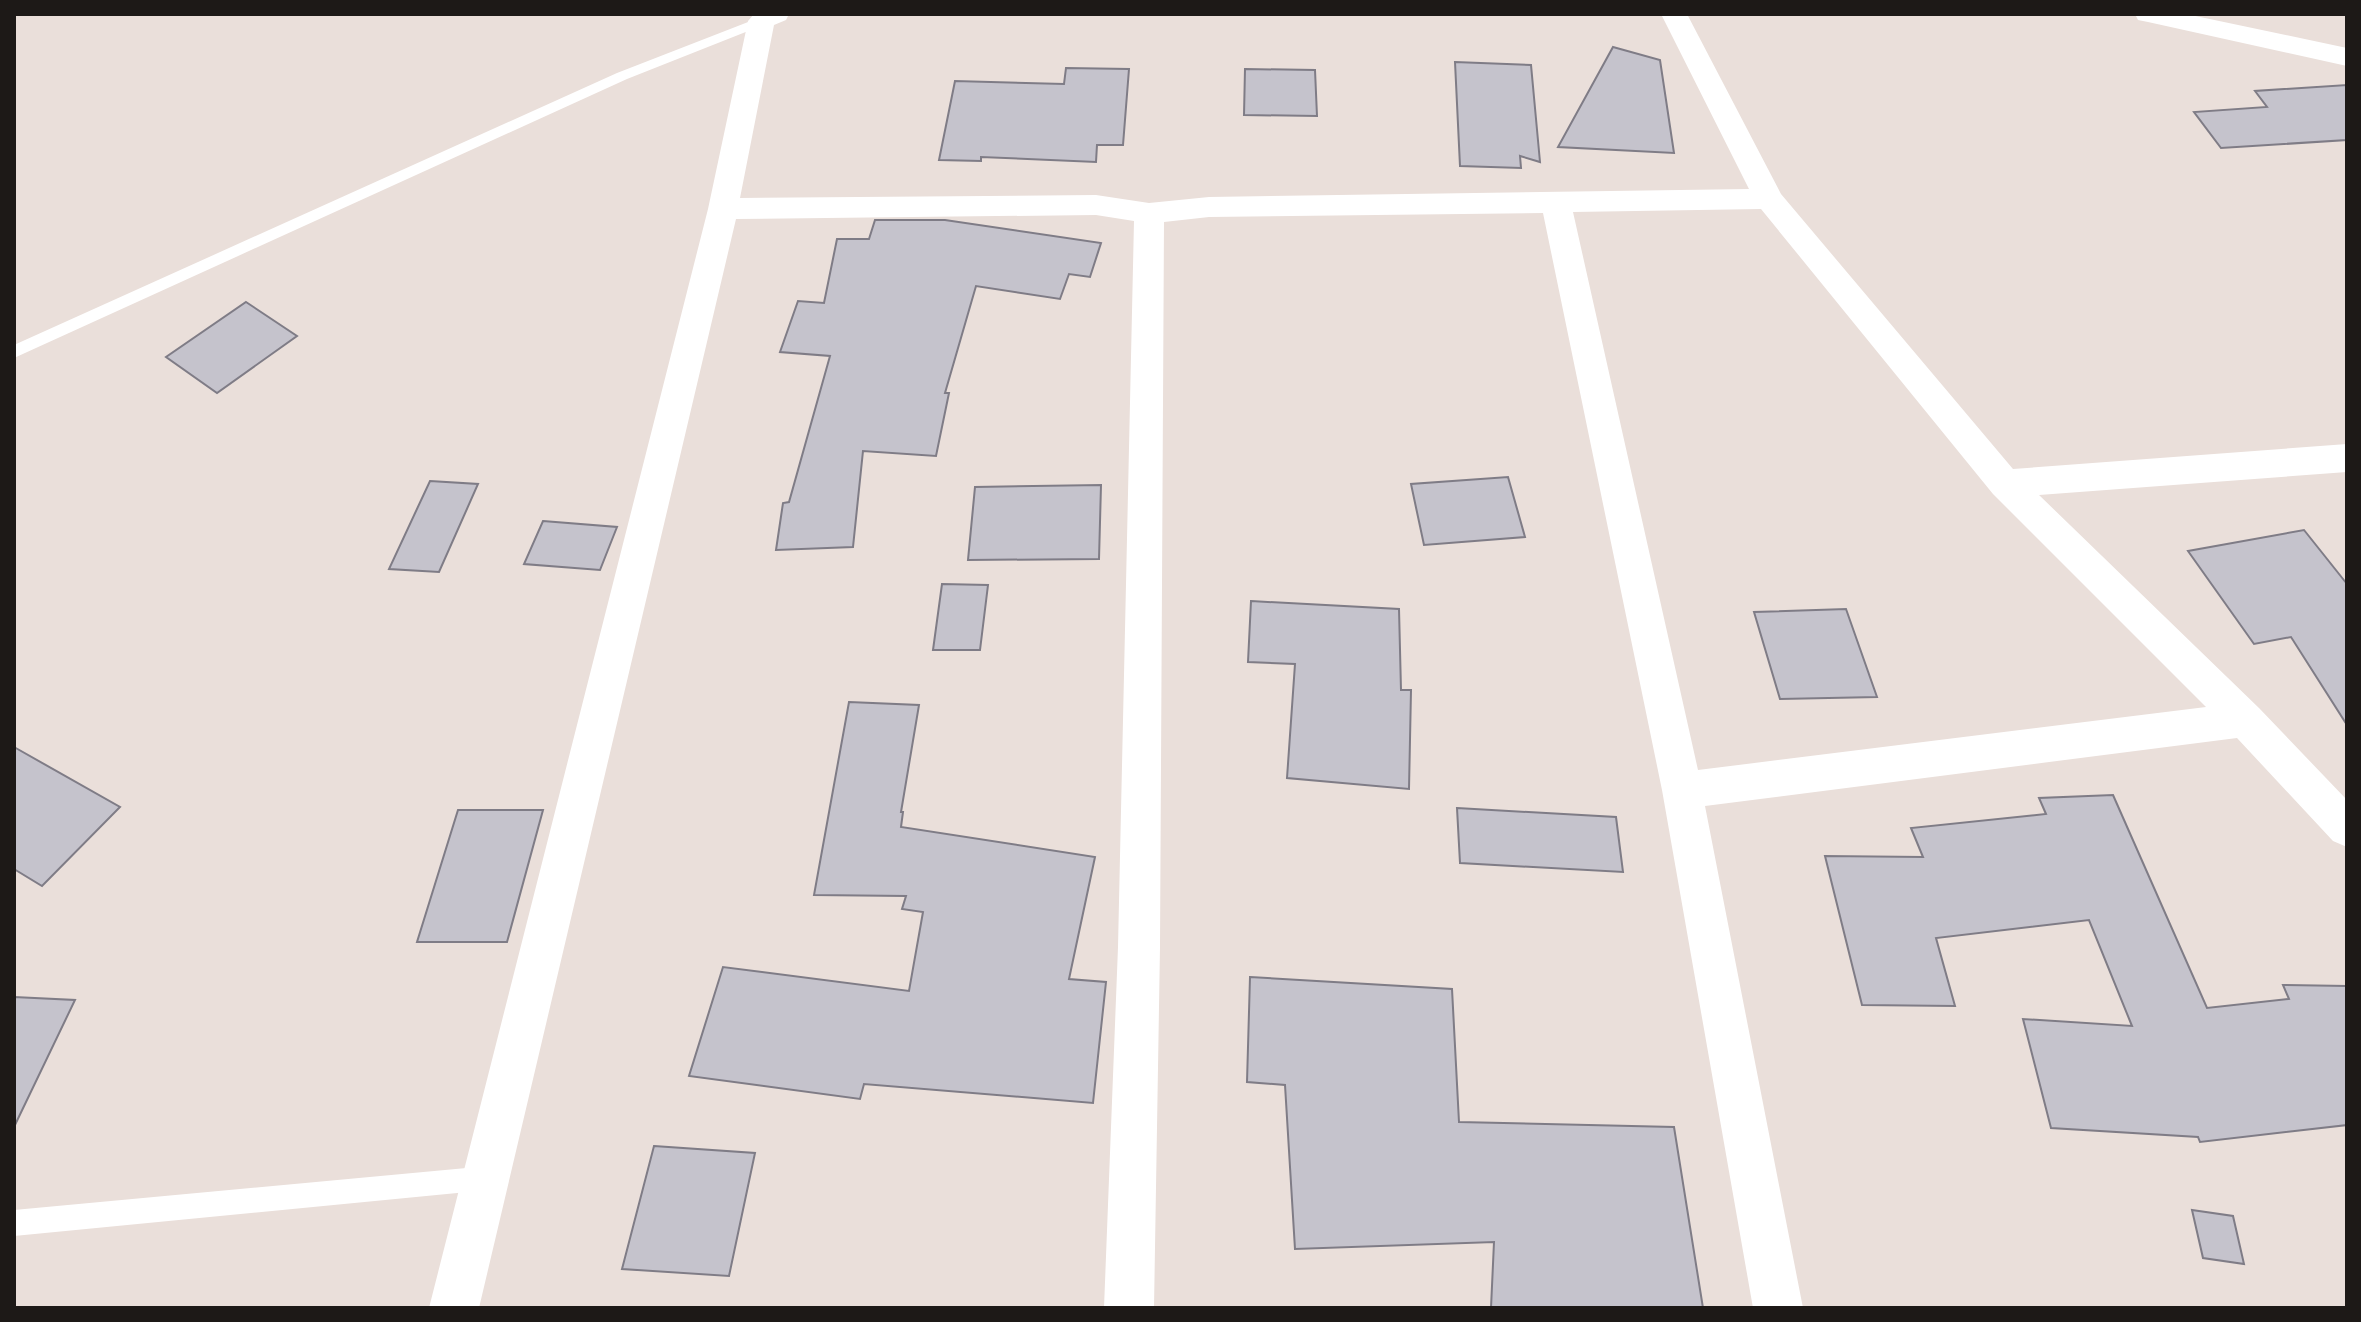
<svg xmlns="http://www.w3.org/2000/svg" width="2361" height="1322" font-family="'Sofia Sans Condensed',sans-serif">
  <rect width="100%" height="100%" fill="#eadfda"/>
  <g fill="#c5c3cc" stroke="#7f7c86" stroke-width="2">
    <polygon points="1613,47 1660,60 1674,153 1558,147"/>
    <polygon points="1455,62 1531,65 1540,162 1520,156 1521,168 1460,166"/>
    <polygon points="1066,68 1129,69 1123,145 1097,145 1096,162 981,157 981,161 939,160 955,81 1064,84"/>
    <polygon points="1245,69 1315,70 1317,116 1244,115"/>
    <polygon points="2347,85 2347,140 2221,148 2194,112 2267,107 2255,91"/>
    <polygon points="875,220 945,220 1101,243 1090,277 1069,274 1060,299 976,286 945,393 949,393 936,456 863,451 853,547 776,550 783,503 789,502 830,356 780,352 798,301 824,303 837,239 869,239"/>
    <polygon points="246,302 297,336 217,393 166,357"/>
    <polygon points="1508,477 1525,537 1424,545 1411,484"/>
    <polygon points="430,481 478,484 439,572 389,569"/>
    <polygon points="1101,485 1099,559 968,560 975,487"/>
    <polygon points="543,521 617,527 600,570 524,564"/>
    <polygon points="2304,530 2347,584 2347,725 2291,637 2254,644 2188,551"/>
    <polygon points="942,584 988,585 980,650 933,650"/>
    <polygon points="1251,601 1399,609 1401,690 1411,690 1409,789 1287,778 1295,664 1248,662"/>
    <polygon points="1846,609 1877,697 1780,699 1754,612"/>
    <polygon points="849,702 919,705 901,812 903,812 901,827 1095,857 1069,979 1106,982 1093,1103 864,1084 860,1099 689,1076 723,967 909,991 923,912 902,909 906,896 814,895"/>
    <polygon points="14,747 120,807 42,886 14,869"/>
    <polygon points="2113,795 2207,1008 2289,999 2283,985 2347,986 2347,1125 2200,1142 2198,1137 2051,1128 2023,1019 2132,1026 2089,920 1936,938 1955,1006 1862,1005 1825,856 1923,857 1911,828 2046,814 2039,798"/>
    <polygon points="1457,808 1616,817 1623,872 1460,863"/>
    <polygon points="458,810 543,810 507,942 417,942"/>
    <polygon points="1250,977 1452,989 1459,1122 1674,1127 1703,1308 1491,1308 1494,1242 1295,1249 1285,1085 1247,1082"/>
    <polygon points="14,997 75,1000 14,1127"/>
    <polygon points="654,1146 755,1153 729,1276 622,1269"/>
    <polygon points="2192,1210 2233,1216 2244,1264 2203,1258"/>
  </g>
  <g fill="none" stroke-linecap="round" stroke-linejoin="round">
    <g fill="#fff" fill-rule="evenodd">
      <polygon points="761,17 768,21 766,24 627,79 14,358 14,345 617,73"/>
      <polygon points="488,1166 497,1169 500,1178 497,1187 488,1190 14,1236 14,1210"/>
    </g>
    <g fill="#fff" fill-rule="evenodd">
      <path d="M754,14h35l-3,6 -12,5 -34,173 356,-3 53,8 60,-6 540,-8 -88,-175h26l94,180 232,275 334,-25v28l-308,23 220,213 88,92v47l-14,-6 -96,-103 -532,68 98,502h-50l-91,-518 -119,-577 -334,4 -45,5 -4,725 -6,361h-50l14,-361 16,-726 -38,-6 -360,4 -257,1089h-50l279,-1099 40,-188zM1761,209l232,285 213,213 -508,63 -125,-558z"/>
      <polygon points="2135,14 2186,14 2347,48 2347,66 2148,22 2138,20"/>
    </g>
  </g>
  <rect width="2361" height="1322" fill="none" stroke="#1d1917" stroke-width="32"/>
</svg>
